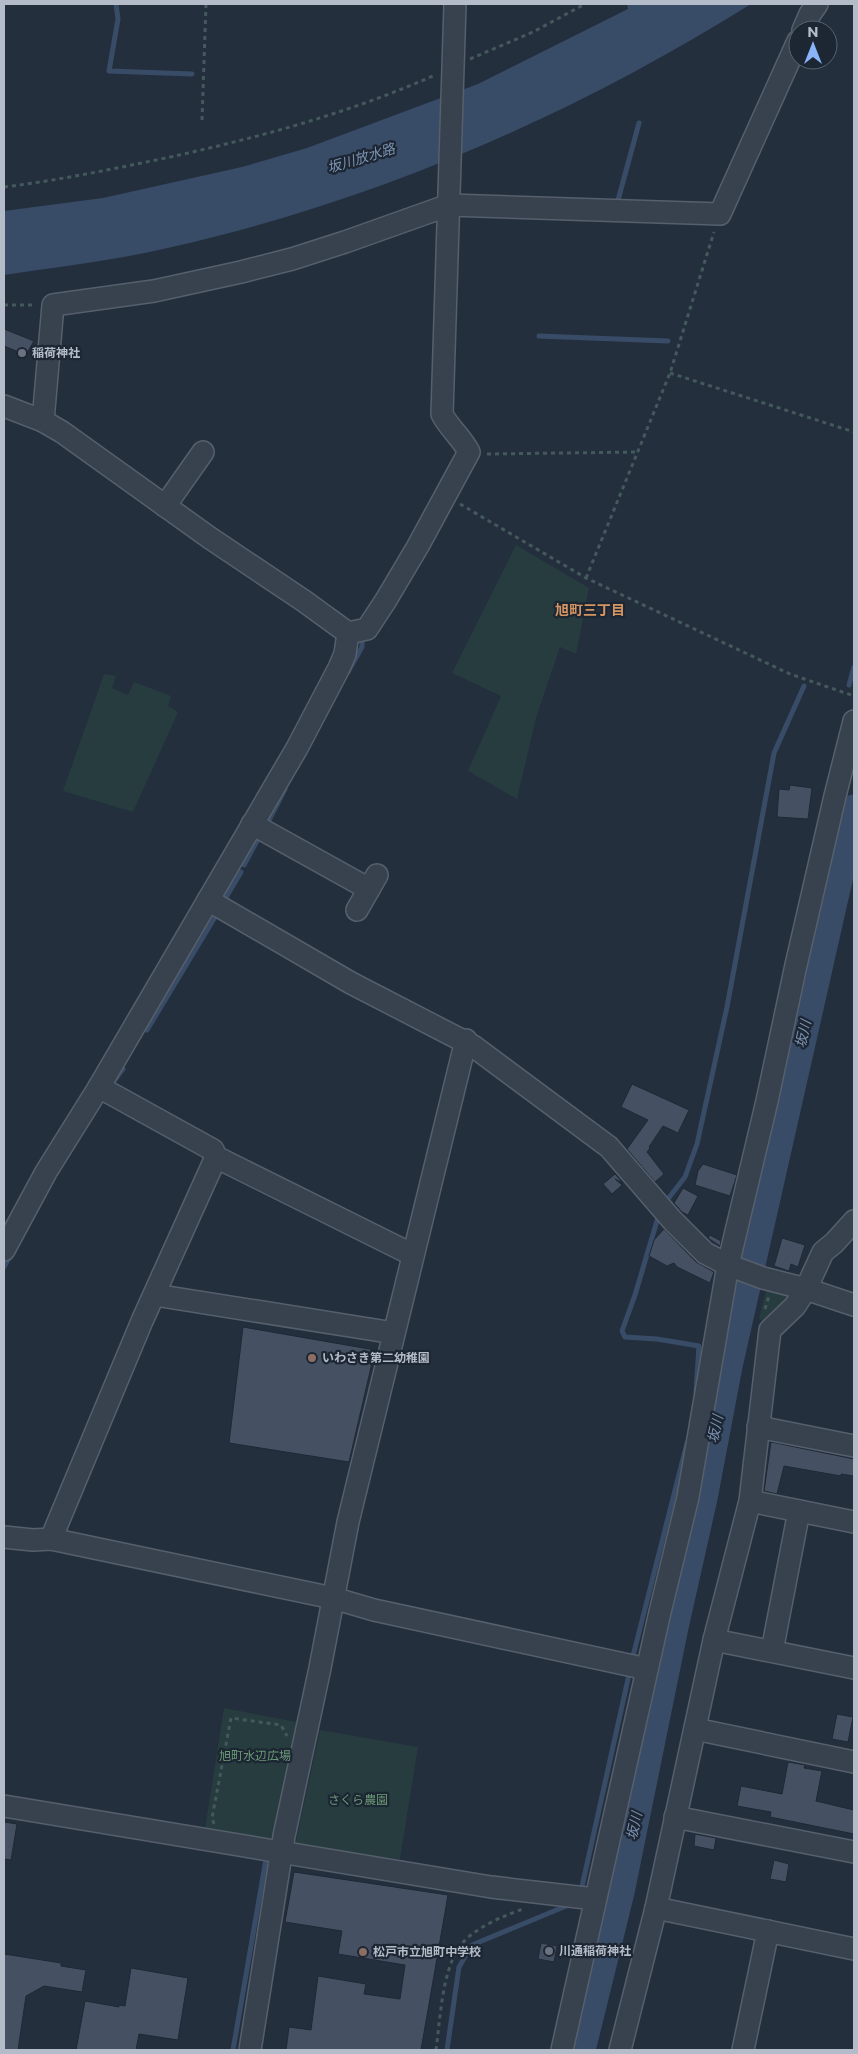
<svg xmlns="http://www.w3.org/2000/svg" width="858" height="2054" font-family="Montserrat,'Noto Sans JP',sans-serif">
  <rect width="100%" height="100%" fill="#242f3e"/>
  <g fill="#263c3f">
    <polygon points="516,545 589,588 576,654 560,647 536,718 517,799 468,771 501,696 452,673"/>
    <polygon points="104,674 116,676 112,688 128,695 134,682 171,696 168,706 178,712 133,812 63,791"/>
    <polygon points="767,1286 790,1292 791,1299 767,1322 759,1319"/>
    <polygon points="224,1708 301,1723 277,1834 265,1840 205,1829"/>
    <polygon points="320,1730 418,1747 400,1859 295,1845"/>
  </g>
  <path fill="#394c67" d="M627,4h124c-181,113 -379,199 -588,245 -53,12 -106,18 -159,26v-64l99,-13 139,-31 65,-19 171,-64 150,-75z"/>
  <g fill="none" stroke-linecap="round" stroke-linejoin="round">
    <g stroke="#394c67" stroke-width="5">
      <polyline points="116,4 118,19 109,71 192,74"/>
      <polyline points="617,204 639,123"/>
      <polyline points="539,336 668,341"/>
      <polyline points="348,672 362,647 362,636"/>
      <polyline points="849,685 854,667"/>
      <polyline points="267,824 285,789"/>
      <polyline points="244,865 259,837"/>
      <polyline points="225,899 241,872"/>
      <polyline points="147,1030 215,917"/>
      <polyline points="114,1081 123,1069"/>
      <polyline points="664,1204 685,1177 697,1144 727,1007 774,753 804,686"/>
      <polyline points="659,1214 635,1295 622,1331 625,1337 657,1339 699,1346 696,1392"/>
      <polyline points="4,1267 11,1254"/>
      <polyline points="632,1660 687,1443"/>
      <polyline points="581,1891 630,1670"/>
      <polyline points="233,2050 266,1859"/>
      <polyline points="447,2050 459,1967 472,1945 571,1904"/>
    </g>
    <polyline stroke="#394c67" stroke-width="29" points="581,2050 620,1892 674,1627 703,1498 728,1366 854,809"/>
  </g>
  <g fill="#455162" stroke="#1f2835">
    <polygon points="4,329 34,341 26,355 4,346"/>
    <polygon points="790,785 812,788 808,819 777,817 779,789 789,790"/>
    <polygon points="632,1084 689,1110 678,1133 663,1126 649,1147 650,1148 647,1152 664,1174 655,1182 627,1149 648,1120 621,1107"/>
    <polygon points="703,1164 737,1175 730,1196 695,1185 698,1171"/>
    <polygon points="615,1174 623,1183 615,1179 622,1185 612,1194 603,1184"/>
    <polygon points="683,1188 698,1196 688,1215 682,1212 674,1203"/>
    <polygon points="664,1229 696,1262 714,1272 710,1283 677,1267 674,1263 667,1266 649,1256 654,1240"/>
    <polygon points="710,1235 721,1241 720,1246 708,1238"/>
    <polygon points="782,1238 805,1245 798,1267 791,1264 789,1271 774,1266"/>
    <polygon points="243,1327 375,1350 349,1462 229,1443"/>
    <polygon points="771,1442 854,1459 854,1476 841,1474 841,1476 784,1466 777,1494 764,1491"/>
    <polygon points="837,1714 853,1717 848,1742 832,1739"/>
    <polygon points="788,1762 805,1765 804,1768 822,1771 816,1801 854,1810 854,1834 770,1817 771,1812 737,1806 741,1786 782,1794"/>
    <polygon points="4,1822 17,1824 11,1860 4,1859"/>
    <polygon points="695,1834 716,1838 714,1850 694,1846"/>
    <polygon points="774,1860 789,1864 786,1882 770,1879"/>
    <polygon points="294,1872 448,1895 421,2050 286,2050 289,2027 311,2030 318,1976 366,1984 364,1994 400,1999 405,1965 338,1954 342,1931 285,1922"/>
    <polygon points="541,1943 557,1946 554,1962 538,1959"/>
    <polygon points="4,1954 61,1963 61,1966 86,1970 82,1992 44,1986 26,1996 18,2050 4,2050"/>
    <polygon points="131,1968 188,1978 178,2040 139,2034 136,2050 76,2050 85,2001 119,2007 119,2005 125,2006"/>
  </g>
  <g fill="none" stroke-linecap="round" stroke-linejoin="round">
    <defs>
      <g id="minor">
        <polyline points="803,30 810,14 817,4"/>
        <polyline points="4,406 43,421 62,432 210,538 304,601 348,633 345,654 339,668 297,748 99,1087 46,1172 4,1250"/>
        <polyline points="43,421 53,305 154,291 241,272 292,259 345,242 449,205 720,214 798,41"/>
        <polyline points="165,506 203,452"/>
        <path d="M348,633l19,-4 19,-29 32,-54 51,-94c-7,-14 -20,-24 -27,-38l13,-410"/>
        <polyline points="252,824 369,889"/>
        <polyline points="208,900 351,983 473,1046 609,1147 672,1220 705,1253 728,1265 763,1278 806,1289 854,1305"/>
        <polyline points="357,910 377,875"/>
        <polyline points="99,1087 213,1150 216,1157 413,1255"/>
        <polyline points="155,1295 394,1333"/>
        <polyline points="758,1427 854,1446"/>
        <polyline points="750,1501 854,1522"/>
        <polyline points="4,1537 33,1540 51,1539 333,1598 374,1610 647,1669"/>
        <polyline points="51,1539 142,1321 216,1157"/>
        <polyline points="714,1640 854,1668"/>
        <polyline points="772,1651 799,1511"/>
        <polyline points="695,1729 854,1762"/>
        <polyline points="4,1806 491,1887 595,1899"/>
        <polyline points="675,1817 854,1852"/>
        <polyline points="656,1908 854,1949"/>
        <polyline points="250,2050 284,1836 320,1668 348,1522 466,1040"/>
        <polyline points="562,2050 660,1612 688,1497 728,1265 767,1101 796,965 835,796 854,721"/>
        <polyline points="620,2050 656,1908 714,1640 750,1501 770,1330 795,1306 806,1289 823,1252 834,1243 854,1221"/>
        <polyline points="743,2050 768,1931"/>
      </g>
    </defs>
    <use href="#minor" stroke="#565f6c" stroke-width="24"/>
    <g stroke="#44595c" stroke-width="3" stroke-dasharray="4 4" stroke-linecap="butt">
      <polyline points="470,59 533,32 585,4"/>
      <polyline points="202,120 206,4"/>
      <path d="M4,187c57,-7 114,-19 171,-31 89,-20 177,-44 260,-81"/>
      <polyline points="4,305 36,305"/>
      <polyline points="670,373 854,432"/>
      <polyline points="487,454 639,452"/>
      <polyline points="460,504 586,578 790,674 854,696"/>
      <polyline points="586,578 670,373 714,232"/>
      <polyline points="765,1309 769,1296"/>
      <polyline points="214,1824 212,1818 231,1718 281,1725 287,1736"/>
      <path d="M436,2050c4,-30 6,-76 22,-101 11,-19 45,-33 65,-40"/>
    </g>
    <use href="#minor" stroke="#38414e" stroke-width="21"/>
  </g>
  <g fill="#6b7280" stroke="#1d2633" stroke-width="2">
    <circle cx="22" cy="353" r="5"/>
    <circle cx="549" cy="1951" r="5"/>
  </g>
  <g fill="#8d6e63" stroke="#1d2633" stroke-width="2">
    <circle cx="312" cy="1358" r="5"/>
    <circle cx="363" cy="1952" r="5"/>
  </g>
  <g text-anchor="middle" stroke-width="4.5" stroke-linejoin="round" paint-order="stroke">
    <g font-size="12" font-weight="bold" fill="#b4bcc9" stroke="#1d2633" text-anchor="start">
      <text x="32" y="357">稲荷神社</text>
      <text x="322" y="1362">いわさき第二幼稚園</text>
      <text x="559" y="1955">川通稲荷神社</text>
      <text x="373" y="1956">松戸市立旭町中学校</text>
    </g>
    <g font-size="12" fill="#6b9a76" stroke="#1d2633">
      <text x="255" y="1760">旭町水辺広場</text>
      <text x="358" y="1804">さくら農園</text>
    </g>
    <g font-size="14" font-style="italic" fill="#7c92b1" stroke="#1d2633">
      <text transform="translate(361 158) rotate(-17)" y="5">坂川放水路</text>
      <text transform="translate(803 1034) rotate(-77)" y="5">坂川</text>
      <text transform="translate(715 1429) rotate(-78)" y="5">坂川</text>
      <text transform="translate(634 1826) rotate(-78)" y="5">坂川</text>
    </g>
    <g font-size="14" font-weight="bold" fill="#d59563" stroke="#1d2633">
      <text x="590" y="615">旭町三丁目</text>
    </g>
  </g>
  <rect width="858" height="2054" fill="none" stroke="#b4bcc9" stroke-width="10"/>
  <g transform="translate(813 45)"><circle r="24" fill="#1d2633" stroke="#59626f"/>
  <path d="M0-4L9 19L0 12L-9 19Z" fill="#8ab4f8"/>
  <text y="-8" font-size="14" font-weight="bold" text-anchor="middle" fill="#b4bcc9">N</text>
  </g>
</svg>
